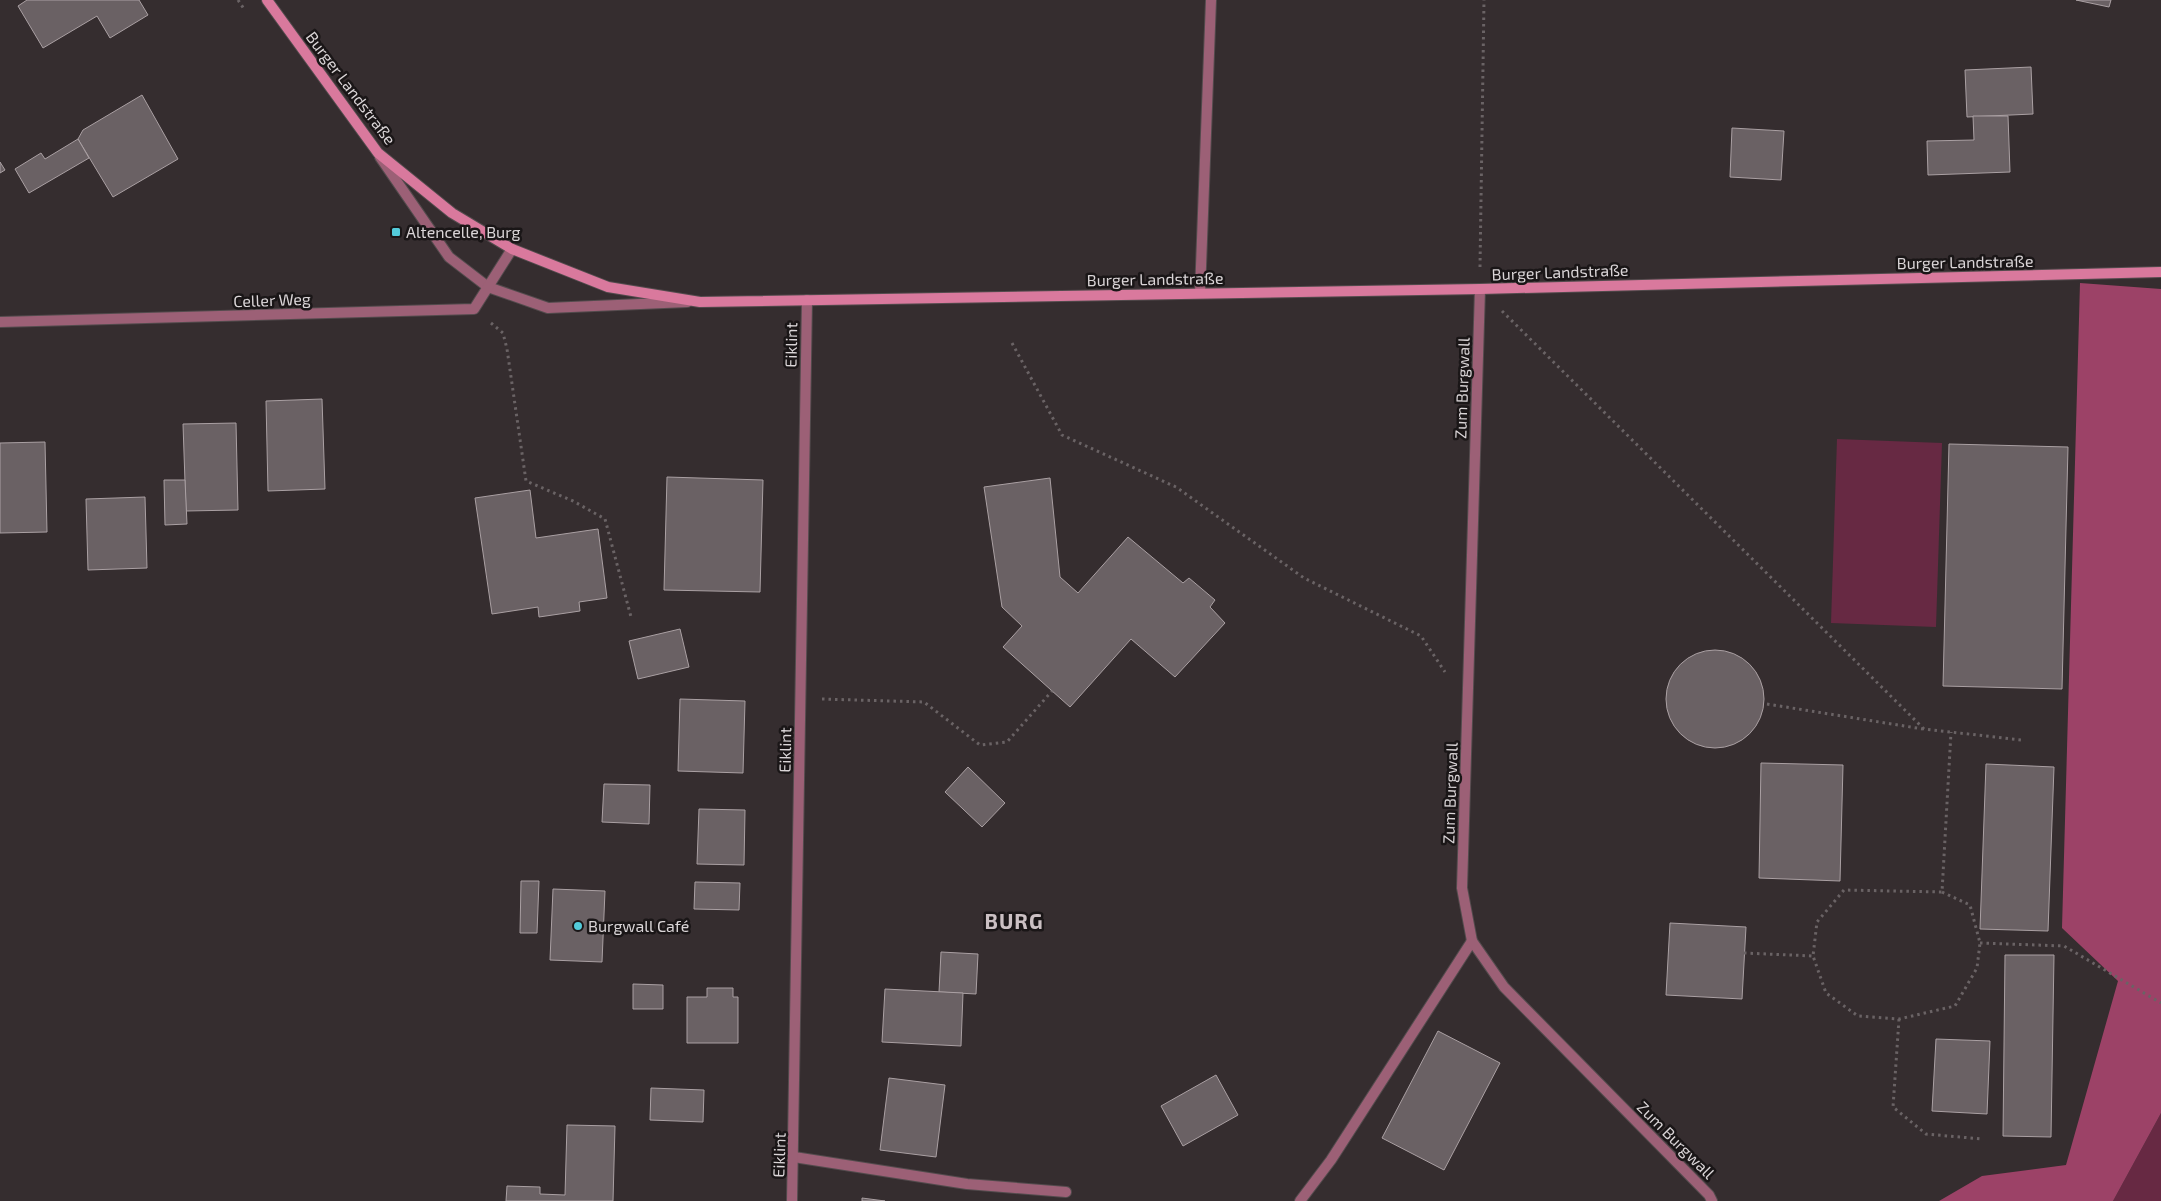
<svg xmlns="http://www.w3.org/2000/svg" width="2161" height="1201" font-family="'Exo 2',sans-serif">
  <rect width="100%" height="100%" fill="#352d2f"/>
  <g fill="#672943">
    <polygon points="1837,439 1942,443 1936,627 1831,623"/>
    <polygon points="2161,1113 2161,1201 2113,1201"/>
  </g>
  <polygon fill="#9c4267" points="2080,283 2161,289 2161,1113 2113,1201 1939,1201 1982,1176 2066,1165 2118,981 2062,928"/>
  <g fill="#6a6164" stroke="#aaa0a3">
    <polygon points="27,0 139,0 148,15 110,38 97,16 43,48 18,6"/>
    <polygon points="2076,0 2111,0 2109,7"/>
    <polygon points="2031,67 2033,114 1967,117 1965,70"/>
    <polygon points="142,95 178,159 113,197 78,139 83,130"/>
    <polygon points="1973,116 2008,116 2010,172 1928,175 1927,141 1974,140"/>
    <polygon points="1732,128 1784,131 1781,180 1730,177"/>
    <polygon points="78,139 89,158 29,193 15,169 41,153 45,159"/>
    <polygon points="0,162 5,170 0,173"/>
    <polygon points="322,399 325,489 268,491 266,401"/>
    <polygon points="236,423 238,510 186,511 183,424"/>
    <polygon points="45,442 47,532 0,533 0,443"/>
    <polygon points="1949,444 2068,447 2062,689 1943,686"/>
    <polygon points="667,477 763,480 760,592 664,590"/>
    <polygon points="1050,478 1060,577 1078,593 1128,537 1183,583 1189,578 1215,600 1210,607 1225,623 1175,677 1131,639 1070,707 1003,647 1022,626 1002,607 984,487"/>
    <polygon points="164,480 185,480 187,524 165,525"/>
    <polygon points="530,490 536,538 598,529 607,598 579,602 580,611 539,617 538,607 492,614 475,498"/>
    <polygon points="145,497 147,568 88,570 86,499"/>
    <polygon points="680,629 689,667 638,679 629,641"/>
    <circle cx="1715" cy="699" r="49"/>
    <polygon points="680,699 745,701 743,773 678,771"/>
    <polygon points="1761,763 1843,765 1840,881 1759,878"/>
    <polygon points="1986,764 2054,767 2048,931 1980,929"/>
    <polygon points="968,767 1005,803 982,827 945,792"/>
    <polygon points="604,784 650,785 649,824 602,822"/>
    <polygon points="699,809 745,810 744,865 697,864"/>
    <polygon points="521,881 539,881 537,933 520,933"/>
    <polygon points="695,882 740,883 739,910 694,909"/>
    <polygon points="553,889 605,891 602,962 550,960"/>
    <polygon points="1670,923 1746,927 1742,999 1666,995"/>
    <polygon points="941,952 978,954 976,994 939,992"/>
    <polygon points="2005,955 2054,955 2051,1137 2003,1136"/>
    <polygon points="633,984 663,985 663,1009 633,1009"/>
    <polygon points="707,988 733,988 733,997 738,997 738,1043 687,1043 687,997 707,997"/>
    <polygon points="885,989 963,993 961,1046 882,1042"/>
    <polygon points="1438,1031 1500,1063 1444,1170 1382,1138"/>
    <polygon points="1936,1039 1990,1041 1987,1114 1932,1111"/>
    <polygon points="1216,1075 1238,1115 1183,1146 1161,1106"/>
    <polygon points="889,1078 945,1085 936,1157 880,1150"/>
    <polygon points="651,1088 704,1090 703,1122 650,1120"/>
    <polygon points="567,1125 615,1126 613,1201 506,1201 507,1186 540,1187 540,1194 565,1195"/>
    <polygon points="862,1198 885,1201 862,1201"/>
  </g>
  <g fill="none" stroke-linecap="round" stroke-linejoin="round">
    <defs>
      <g id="lane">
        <polyline points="380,157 449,257 488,287 548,308 687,302"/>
        <polyline points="1200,293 1211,0"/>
        <polyline points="794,1157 967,1184 1066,1192"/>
        <polyline points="1300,1201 1331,1160 1472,941"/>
      </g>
      <g id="street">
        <polyline points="1480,289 1462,888 1472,941 1504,987 1709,1195 1712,1201"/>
        <polyline points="0,322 474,309 512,249"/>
        <polyline points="792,1201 807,300"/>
      </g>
      <polyline id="secondary" points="267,0 378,153 452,213 512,249 608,287 700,302 1480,289 2161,272"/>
    </defs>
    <use href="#lane" stroke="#534b4d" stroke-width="12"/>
    <use href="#street" stroke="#534b4d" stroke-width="12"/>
    <use href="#secondary" stroke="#534b4d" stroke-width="12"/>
    <g stroke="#6a6365" stroke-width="3" stroke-dasharray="2.5 4" stroke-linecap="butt">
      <polyline points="238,0 244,9"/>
      <polyline points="1480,267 1484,0"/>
      <polyline points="1502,311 1924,729 2021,740"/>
      <polyline points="491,323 503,333 507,349 526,481 573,501 605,519 631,617"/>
      <polyline points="1012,343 1062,435 1176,487 1304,578 1421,636 1445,672"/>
      <polyline points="822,699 924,702 980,745 1007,742 1052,691"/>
      <polyline points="1767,704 1923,729"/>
      <polyline points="1942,892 1970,905 1980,943 1977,968 1955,1006 1899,1019 1858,1016 1826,993 1813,956 1817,922 1844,890 1942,892 1951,732"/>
      <polyline points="1980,943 2064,946 2161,1003"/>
      <polyline points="1744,953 1813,956"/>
      <polyline points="1899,1019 1893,1107 1926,1134 1982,1139"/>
    </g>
    <use href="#lane" stroke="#9c6076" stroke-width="10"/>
    <use href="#street" stroke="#9c6076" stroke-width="10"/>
    <use href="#secondary" stroke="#d9799d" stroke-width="10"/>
  </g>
  <g fill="#53cbda" stroke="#1a1617" stroke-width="2">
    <rect x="391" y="227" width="10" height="10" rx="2.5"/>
    <circle cx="578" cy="926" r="5"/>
  </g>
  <g text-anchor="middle" stroke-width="5" stroke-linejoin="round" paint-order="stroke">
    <g font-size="16" fill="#dad5d7" stroke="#1a1617">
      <text transform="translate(351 88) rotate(53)" y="6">Burger Landstraße</text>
      <text transform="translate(1965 262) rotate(-1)" y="6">Burger Landstraße</text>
      <text transform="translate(1560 272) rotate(-2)" y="6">Burger Landstraße</text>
      <text transform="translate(1155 279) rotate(-1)" y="6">Burger Landstraße</text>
      <text transform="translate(272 300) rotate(-2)" y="6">Celler Weg</text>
      <text transform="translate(791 345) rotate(-89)" y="6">Eiklint</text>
      <text transform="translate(1462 388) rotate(-88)" y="6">Zum Burgwall</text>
      <text transform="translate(785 750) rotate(-89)" y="6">Eiklint</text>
      <text transform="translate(1450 793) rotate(-88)" y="6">Zum Burgwall</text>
      <text transform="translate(1676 1140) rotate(45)" y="6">Zum Burgwall</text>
      <text transform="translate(779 1155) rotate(-88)" y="6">Eiklint</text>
    </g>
    <g font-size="16" fill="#dad5d7" stroke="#1a1617" text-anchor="start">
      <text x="406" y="238">Altencelle, Burg</text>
      <text x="588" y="932">Burgwall Café</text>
    </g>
    <g font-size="21" font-weight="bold" letter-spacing="1" fill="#cbc0c3" stroke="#1a1617">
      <text x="1014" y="929">BURG</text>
    </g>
  </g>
</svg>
